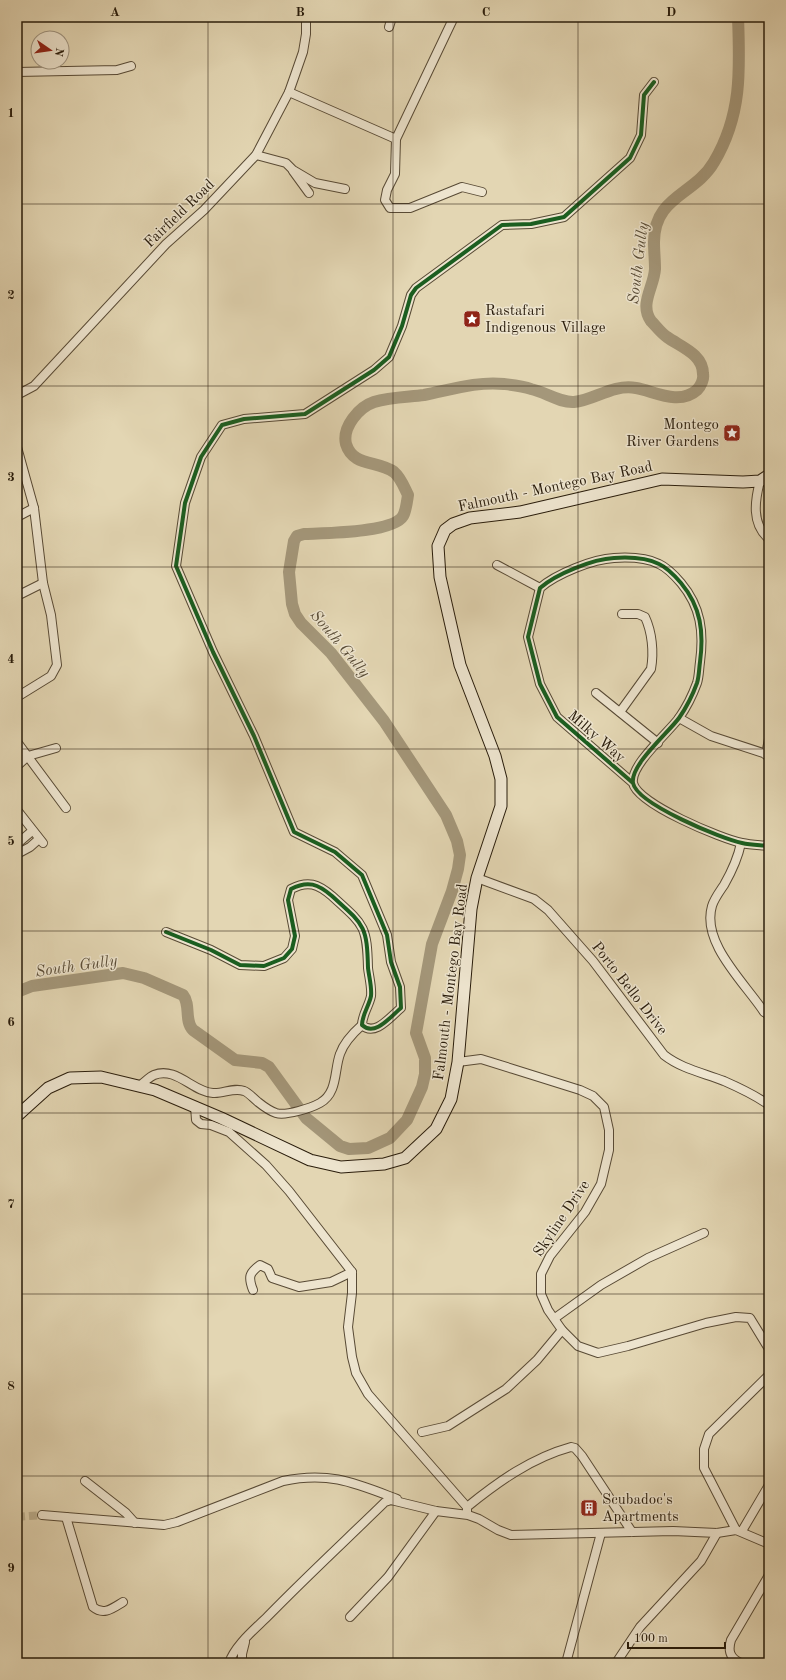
<svg xmlns="http://www.w3.org/2000/svg" width="786" height="1680" font-family="'Old Standard TT',serif">
  <rect width="100%" height="100%" fill="#e3d6b3"/>
  <filter id="stains"><feTurbulence type="fractalNoise" baseFrequency=".005" numOctaves="4"/><feColorMatrix values="0 0 0 0 .2 0 0 0 0 .09 0 0 0 0 .02 0 0 0 .5 -.17"/></filter>
  <radialGradient id="worn" r=".72"><stop offset=".6" stop-color="#630" stop-opacity="0"/><stop offset="1" stop-color="#630" stop-opacity=".3"/></radialGradient>
  <g fill="none" stroke-linecap="round" stroke-linejoin="round">
    <path stroke="#a4977a" stroke-width="12" d="M17,992l15,-6 91,-13 21,5 39,17c8,10 1,26 10,35l42,30 27,3 7,4 37,51 34,28 9,3 19,-1 22,-10 17,-18 15,-33 3,-13v-16l-9,-25 16,-89 20,-53 6,-22 2,-14 -3,-14 -11,-26 -62,-94 -53,-68 -30,-30 -6,-9 -3,-10 -3,-32 5,-31 3,-5 7,-2c20,-1 89,-1 99,-18 3,-5 4,-15 5,-21 -4,-8 -7,-17 -14,-23 -17,-12 -41,-5 -48,-28 -4,-17 13,-37 28,-42 16,-5 34,-5 50,-7 26,-5 53,-14 80,-11 9,1 19,2 27,5 14,3 29,14 43,13 21,-2 38,-18 62,-14 18,3 43,18 61,2 4,-4 7,-11 6,-16 0,-20 -22,-27 -36,-37 -6,-4 -11,-11 -16,-16 -12,-17 3,-34 4,-52 0,-9 -1,-18 -1,-27 0,-46 41,-47 60,-80 28,-47 26,-92 24,-145"/>
    <polyline stroke="#beb191" stroke-width="8" stroke-dasharray="8 4" stroke-linecap="butt" points="17,1517 42,1515"/>
    <defs>
      <g id="minor">
        <polyline points="389,27 392,17"/>
        <polyline points="17,72 117,70 131,66"/>
        <polyline points="289,92 396,139 454,17"/>
        <polyline points="396,139 395,174 387,190 385,200 390,208 410,208 462,187 482,192"/>
        <polyline points="256,155 286,163 293,170 315,183 345,189"/>
        <polyline points="293,171 309,193"/>
        <polyline points="17,395 34,386 166,244 204,210 256,155 289,92 295,75 303,52 306,34 306,17"/>
        <polyline points="17,447 34,508 43,583 51,615 57,665 51,676 17,697"/>
        <path d="M760,481c-5,19 -9,43 9,58"/>
        <polyline points="17,517 34,508"/>
        <polyline points="497,565 540,588"/>
        <polyline points="17,596 43,583"/>
        <polyline points="596,693 658,743"/>
        <path d="M620,712l31,-43c3,-17 1,-37 -6,-52l-7,-3h-16"/>
        <polyline points="679,718 711,736 769,755"/>
        <polyline points="17,742 66,808"/>
        <polyline points="766,755 769,739"/>
        <polyline points="17,766 28,756 56,748"/>
        <path d="M633,783l-76,-66 -17,-33 -12,-47 12,-49c16,-14 53,-29 74,-30 15,-1 31,-1 45,6 9,4 16,12 22,19 20,24 23,49 19,79 -1,7 -1,15 -3,21 -4,11 -11,25 -18,35 -11,15 -49,47 -46,65 4,21 89,56 109,60 9,2 18,2 27,3"/>
        <polyline points="17,810 43,843"/>
        <path d="M741,843c-3,15 -9,28 -17,42 -4,6 -10,14 -12,21 -11,37 33,77 52,106l5,3"/>
        <polyline points="17,844 32,831"/>
        <polyline points="17,854 30,847 39,839"/>
        <path d="M477,878l57,21 14,11 45,51 71,94c18,14 40,18 60,26 16,7 31,14 45,24"/>
        <path d="M166,932l45,18 29,15 24,1 20,-8 8,-9 3,-13 -7,-36 3,-11c17,-9 27,-5 41,7 32,29 35,29 36,72 1,9 4,19 3,28 -2,10 -9,19 -9,29 13,12 28,-8 39,-17l-1,-21 -9,-25 -4,-27 -25,-60 -27,-23 -41,-20 -40,-96 -41,-84 -37,-86 9,-63 16,-46 21,-32 22,-6 61,-5 69,-44 15,-13 13,-31 9,-31 5,-7 86,-63 29,-1 33,-7 66,-59 11,-23 3,-40 10,-13"/>
        <polyline points="458,1062 481,1059 513,1069 580,1090 593,1096 604,1107 609,1130 609,1150 601,1184 585,1212 550,1256 541,1274 541,1294 548,1310 562,1330 578,1346 598,1353 628,1346 706,1323 736,1317 750,1318 769,1349"/>
        <path d="M139,1086c5,-3 10,-9 15,-11 22,-9 39,17 59,18 10,1 21,-6 31,-2 4,1 10,8 14,11 5,4 12,9 18,11 10,3 35,-5 44,-10 18,-10 14,-33 20,-49 4,-12 13,-21 22,-29"/>
        <polyline points="195,1106 196,1120 201,1124 211,1125 229,1132 266,1165 289,1191 352,1272 352,1293 348,1327 352,1357 356,1373 368,1394 467,1507"/>
        <path d="M253,1290c-5,-13 -4,-17 7,-25l8,4 4,9 27,9 32,-5 21,-10"/>
        <polyline points="555,1318 601,1285 648,1258 704,1233"/>
        <polyline points="422,1432 448,1426 506,1389 537,1360 562,1330"/>
        <polyline points="85,1481 126,1513 135,1523"/>
        <path d="M467,1512v-5c31,-25 64,-49 104,-60l4,1 7,8 50,76"/>
        <path d="M42,1515l122,10 13,-3 106,-41c46,-10 72,2 114,18"/>
        <path d="M66,1517l27,90c11,9 20,1 30,-5"/>
        <polyline points="736,1530 704,1468 704,1449 709,1434 769,1375"/>
        <polyline points="742,1531 769,1485"/>
        <polyline points="350,1617 388,1577 436,1511"/>
        <path d="M229,1663c6,-18 26,-34 39,-47 38,-39 78,-76 117,-114l6,-2 45,11 32,4 11,4 19,11 13,5 162,-4 44,2 19,-3 33,14"/>
        <polyline points="242,1663 242,1654 245,1642"/>
        <polyline points="566,1663 601,1533"/>
        <polyline points="616,1663 640,1627 701,1561 717,1533"/>
        <path d="M741,1663c-12,-5 -13,-13 -10,-23l38,-65"/>
      </g>
      <polyline id="secondary" points="17,1116 48,1088 70,1078 101,1077 155,1090 221,1118 310,1160 341,1167 384,1164 405,1158 436,1129 451,1099 458,1062 471,909 477,878 501,806 501,779 495,756 460,665 440,577 438,546 445,530 453,524 470,518 520,512 662,479 743,482 760,481 769,475"/>
    </defs>
    <use href="#minor" stroke="#584a35" stroke-width="10"/>
    <use href="#secondary" stroke="#291c0b" stroke-width="13"/>
    <use href="#minor" stroke="#ede4ce" stroke-width="8"/>
    <use href="#secondary" stroke="#ede4ce" stroke-width="11"/>
    <defs>
      <g id="cycleway">
        <path d="M633,783l-76,-66 -17,-33 -12,-47 12,-49c16,-14 53,-29 74,-30 15,-1 31,-1 45,6 9,4 16,12 22,19 20,24 23,49 19,79 -1,7 -1,15 -3,21 -4,11 -11,25 -18,35 -11,15 -49,47 -46,65 4,21 89,56 109,60 9,2 18,2 27,3"/>
        <path d="M166,932l45,18 29,15 24,1 20,-8 8,-9 3,-13 -7,-36 3,-11c17,-9 27,-5 41,7 32,29 35,29 36,72 1,9 4,19 3,28 -2,10 -9,19 -9,29 13,12 28,-8 39,-17l-1,-21 -9,-25 -4,-27 -25,-60 -27,-23 -41,-20 -40,-96 -41,-84 -37,-86 9,-63 16,-46 21,-32 22,-6 61,-5 69,-44 15,-13 13,-31 9,-31 5,-7 86,-63 29,-1 33,-7 66,-59 11,-23 3,-40 10,-13"/>
      </g>
    </defs>
    <use href="#cycleway" stroke="#ede4ce" stroke-width="6"/>
    <use href="#cycleway" stroke="#1b5e20" stroke-width="4"/>
  </g>
  <path fill="none" stroke="#291c0b" stroke-width="1" stroke-opacity="0.55" d="M208,17v1646M393,17v1646M578,17v1646M17,204h752M17,386h752M17,567h752M17,749h752M17,931h752M17,1113h752M17,1294h752M17,1476h752"/>
  <defs>
    <symbol id="sight-square" viewBox="-11 -11 22 22"><rect x="-9" y="-9" width="18" height="18" rx="4" fill="#8f2418" stroke="#ede4ce"/><path d="M0-6L1.8-2.2L6-1.7L2.9 1.2L3.7 5.4L0 3.3L-3.7 5.4L-2.9 1.2L-6-1.7L-1.8-2.2Z" fill="#fff"/></symbol>
    <symbol id="building-square" viewBox="-11 -11 22 22"><rect x="-9" y="-9" width="18" height="18" rx="4" fill="#8f2418" stroke="#ede4ce"/><path d="M-4-6H4V6H1V3H-1V6H-4ZM-2.5-4.3h1.7v1.8h-1.7ZM.8-4.3h1.7v1.8H.8ZM-2.5-1h1.7V.8h-1.7ZM.8-1h1.7V.8H.8Z" fill="#fff"/></symbol>
  </defs>
  <g fill-rule="evenodd">
    <use href="#sight-square" x="462" y="309" width="20" height="20"/>
    <use href="#sight-square" x="722" y="423" width="20" height="20"/>
    <use href="#building-square" x="579" y="1498" width="20" height="20"/>
  </g>
  <g text-anchor="middle" stroke-width="3" stroke-linejoin="round" paint-order="stroke">
    <g font-size="15" fill="#291c0b" stroke="#ede4ce">
      <text transform="translate(179 213) rotate(-44)" y="5">Fairfield Road</text>
      <text transform="translate(555 486) rotate(-12)" y="5">Falmouth - Montego Bay Road</text>
      <text transform="translate(597 736) rotate(41)" y="5">Milky Way</text>
      <text transform="translate(450 982) rotate(-83)" y="5">Falmouth - Montego Bay Road</text>
      <text transform="translate(630 988) rotate(52)" y="5">Porto Bello Drive</text>
      <text transform="translate(561 1218) rotate(-56)" y="5">Skyline Drive</text>
    </g>
    <g font-size="15" fill="#291c0b" stroke="#ede4ce" text-anchor="start">
      <text x="485" y="315">Rastafari<tspan x="485" dy="17">Indigenous Village</tspan></text>
      <text x="719" y="429" text-anchor="end">Montego<tspan x="719" dy="17">River Gardens</tspan></text>
      <text x="602" y="1504">Scubadoc's<tspan x="602" dy="17">Apartments</tspan></text>
    </g>
    <g font-size="16" font-style="italic" fill="#5a4d37" stroke="#ede4ce">
      <text transform="translate(637 263) rotate(-83)" y="6">South Gully</text>
      <text transform="translate(341 643) rotate(50)" y="6">South Gully</text>
      <text transform="translate(76 965) rotate(-8)" y="6">South Gully</text>
    </g>
  </g>
  <rect width="786" height="1680" fill="none" stroke="#e3d6b3" stroke-width="44"/>
  <g transform="translate(50 50) rotate(103)"><circle r="19" fill="#ede4ce" stroke="#9f9480"/>
  <path d="M0-3L7 15L0 10L-7 15Z" fill="#8f2418"/>
  <text y="-6" font-size="11" font-weight="bold" text-anchor="middle" fill="#291c0b">N</text>
  </g>
  <path d="M628 1642v6h97v-6" fill="none" stroke="#291c0b" stroke-width="2"/>
  <text x="634" y="1642" font-size="12" fill="#291c0b" stroke="#ede4ce" stroke-width="3" paint-order="stroke">100 m</text>
  <rect x="22" y="22" width="742" height="1636" fill="none" stroke="#291c0b" stroke-width="1.5"/>
  <g font-size="13" text-anchor="middle" font-weight="bold" fill="#291c0b">
    <text x="115" y="16">A</text>
    <text x="300" y="16">B</text>
    <text x="486" y="16">C</text>
    <text x="671" y="16">D</text>
    <text x="11" y="117">1</text>
    <text x="11" y="299">2</text>
    <text x="11" y="481">3</text>
    <text x="11" y="663">4</text>
    <text x="11" y="845">5</text>
    <text x="11" y="1026">6</text>
    <text x="11" y="1208">7</text>
    <text x="11" y="1390">8</text>
    <text x="11" y="1572">9</text>
  </g>
  <rect width="100%" height="100%" filter="url(#stains)"/>
  <rect width="100%" height="100%" fill="url(#worn)"/>
</svg>
